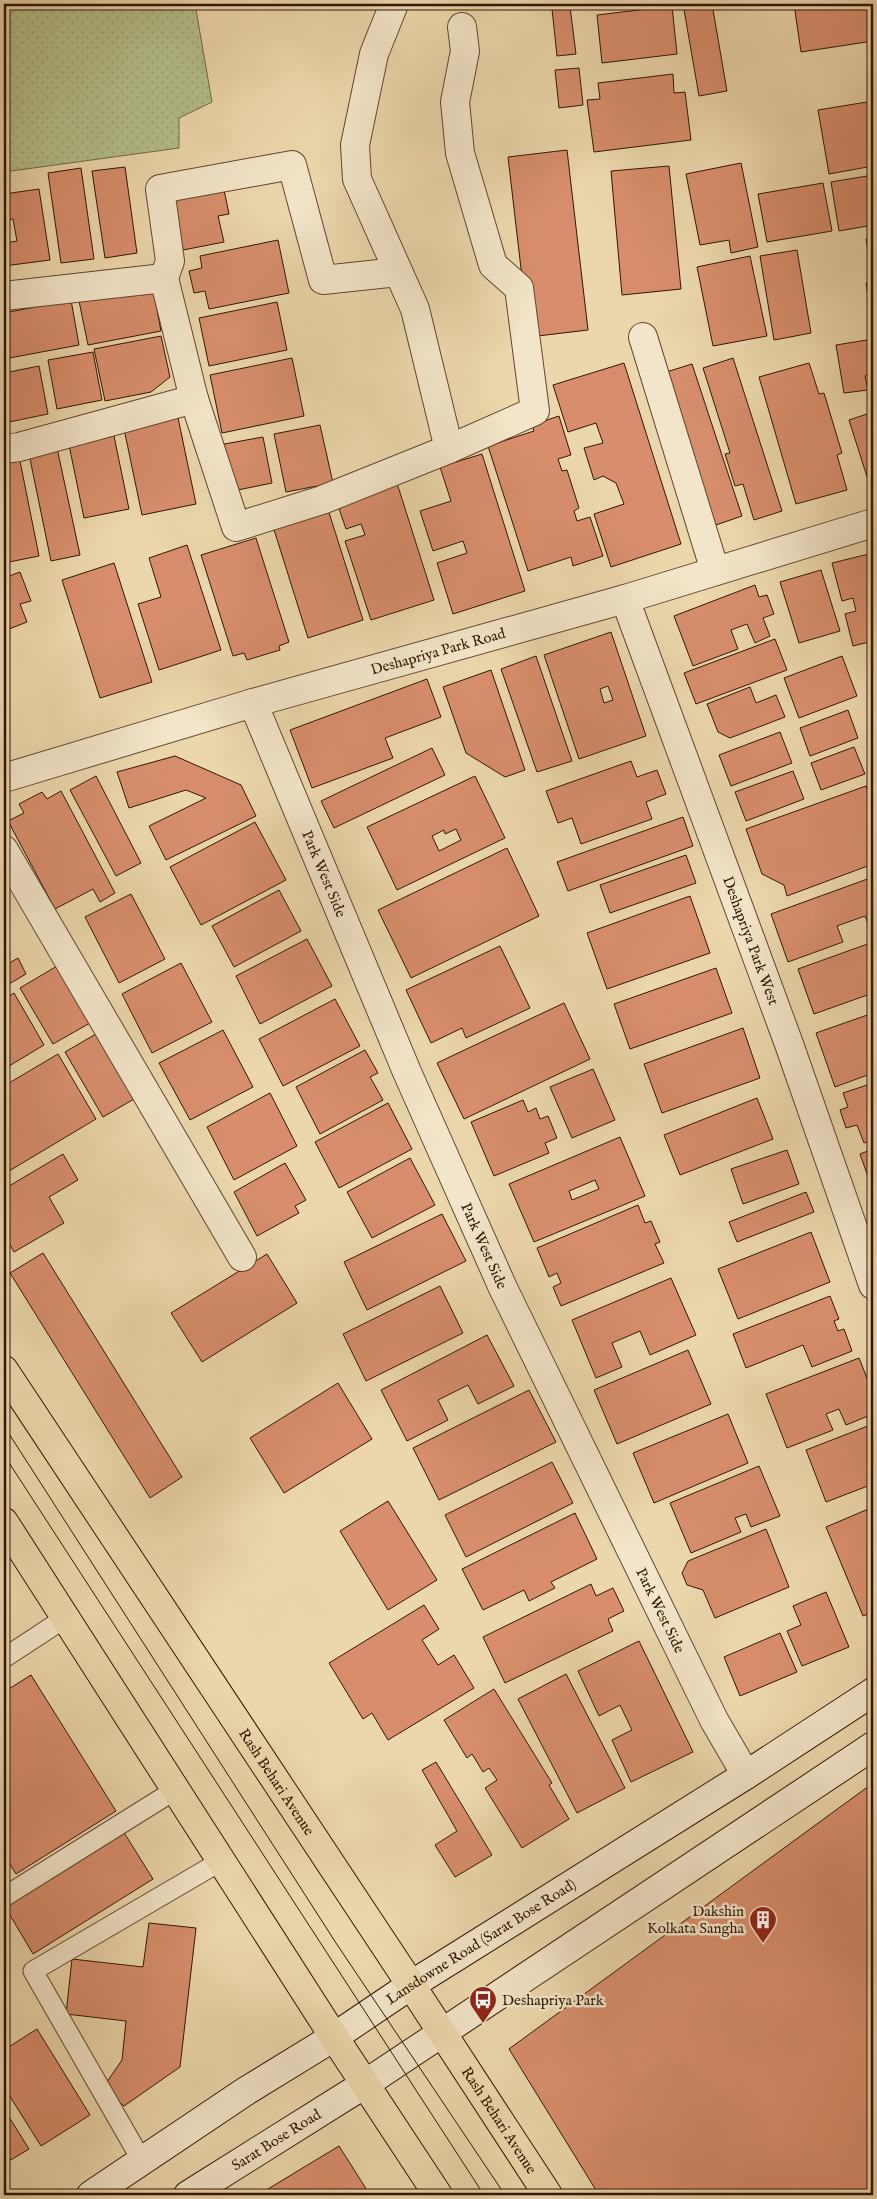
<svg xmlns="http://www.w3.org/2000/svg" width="877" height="2199" font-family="'IM FELL English',serif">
  <defs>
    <pattern id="park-dots" width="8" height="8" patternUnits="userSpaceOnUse" patternTransform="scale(1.25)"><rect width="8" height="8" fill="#b4bf8c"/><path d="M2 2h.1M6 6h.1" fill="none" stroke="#9ba377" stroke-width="1.8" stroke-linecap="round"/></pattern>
  </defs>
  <rect width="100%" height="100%" fill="#ecd7ac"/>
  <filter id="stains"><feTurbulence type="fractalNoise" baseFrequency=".004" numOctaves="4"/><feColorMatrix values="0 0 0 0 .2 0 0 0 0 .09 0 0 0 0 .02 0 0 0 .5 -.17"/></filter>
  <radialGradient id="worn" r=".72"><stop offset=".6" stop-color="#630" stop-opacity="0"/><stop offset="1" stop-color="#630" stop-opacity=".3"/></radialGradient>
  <polygon fill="url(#park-dots)" stroke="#726a48" points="4,4 195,4 212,102 179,118 179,148 4,172"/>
  <g fill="#d88e6c" stroke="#311604" fill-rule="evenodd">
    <polygon points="683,4 712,4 727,91 699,96"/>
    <polygon points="794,4 870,4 873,41 801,52"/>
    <polygon points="672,6 677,54 602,63 597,15"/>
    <polygon points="570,7 576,54 557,56 552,9"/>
    <polygon points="579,68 583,105 559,108 555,70"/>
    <polygon points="673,74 674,93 685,92 691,140 594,152 587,100 600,99 598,83"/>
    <polygon points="873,101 873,166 829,174 818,110"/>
    <polygon points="567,150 588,330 529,337 508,157"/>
    <polygon points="741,163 758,247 731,253 729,240 700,245 686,174"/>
    <polygon points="669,166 681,289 622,295 611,171"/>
    <polygon points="125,167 137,253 105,258 92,171"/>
    <polygon points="81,168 94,259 61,263 48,173"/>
    <polygon points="873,175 873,225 839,231 831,182"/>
    <polygon points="823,183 832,231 767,242 758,194"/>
    <polygon points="223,185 229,214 218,216 224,242 178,251 167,196"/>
    <polygon points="39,189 50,260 4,266 4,236 5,243 17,241 13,219 4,220 4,194"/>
    <polygon points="873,238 873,275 872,275 866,239"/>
    <polygon points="278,240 289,293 209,309 205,291 194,293 189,271 202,268 200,256"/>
    <polygon points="797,250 811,333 774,340 760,256"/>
    <polygon points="750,256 767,336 713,346 697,267"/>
    <polygon points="873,282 873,322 872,322 866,283"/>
    <polygon points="141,289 154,294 161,331 88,345 79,301"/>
    <polygon points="71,300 79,345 4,359 4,313"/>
    <polygon points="277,302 287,350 209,366 199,318"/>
    <polygon points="161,336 170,377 151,392 105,401 94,349"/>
    <polygon points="873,339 873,374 865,376 868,390 844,393 836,345"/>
    <polygon points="93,352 102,400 57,409 48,360"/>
    <polygon points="292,358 304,416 222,433 210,375"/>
    <polygon points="733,358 782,511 754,520 743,484 735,486 725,454 730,453 703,368"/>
    <polygon points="624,363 681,544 611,567 594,514 624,504 616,483 603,476 594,480 584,448 603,443 596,423 568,432 553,385"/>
    <polygon points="809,363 819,394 824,393 842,453 837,455 847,490 796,504 759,377"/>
    <polygon points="692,364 742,516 713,526 663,373"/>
    <polygon points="39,366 48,414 4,423 4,373"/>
    <polygon points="873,412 873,482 869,483 849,420"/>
    <polygon points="177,413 196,504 142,515 123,424"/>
    <polygon points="559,416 571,455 558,459 562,471 567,470 579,508 574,511 577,521 590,517 603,556 573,566 571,557 528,571 488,446 534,431 532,425"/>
    <polygon points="320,425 333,483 286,492 274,434"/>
    <polygon points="113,431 129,509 84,518 68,440"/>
    <polygon points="263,437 272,483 228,492 219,445"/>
    <polygon points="57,448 80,555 51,561 29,454"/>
    <polygon points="482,454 525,591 453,614 437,563 467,553 463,541 433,551 420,511 451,501 440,467"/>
    <polygon points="20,461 39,556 9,562 4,539 4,464"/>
    <polygon points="396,480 434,600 371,620 345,541 365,535 361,524 346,529 336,500"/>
    <polygon points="326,503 363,620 308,638 271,520"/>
    <polygon points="256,538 289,642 279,646 280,650 247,660 244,653 233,656 201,555"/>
    <polygon points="187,545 221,650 159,670 138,604 161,597 149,558"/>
    <polygon points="873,553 873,641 853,646 845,614 856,611 853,598 842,601 832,563"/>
    <polygon points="114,563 152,682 100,698 62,580"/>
    <polygon points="821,570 840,631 799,643 780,582"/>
    <polygon points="20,572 31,601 20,604 27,622 4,631 4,578"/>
    <polygon points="755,585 759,597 767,595 774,614 763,618 770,636 755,643 747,624 731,630 738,649 693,666 674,616"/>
    <path d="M611,632l35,104 -67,23 -35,-104zM608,686l5,14 -9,3 -4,-14z"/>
    <polygon points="775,639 787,670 696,704 684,673"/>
    <polygon points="536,656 572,761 537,772 501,669"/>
    <polygon points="842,656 857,696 799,718 784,678"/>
    <polygon points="491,670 525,770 505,777 466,753 443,687"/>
    <polygon points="427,679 441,717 385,738 393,758 312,788 290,730"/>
    <polygon points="750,687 756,703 776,695 785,717 730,738 718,732 707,704"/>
    <polygon points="848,710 858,738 810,756 800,728"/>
    <polygon points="780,732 792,763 731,786 719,755"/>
    <polygon points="854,747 865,774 821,790 811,763"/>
    <polygon points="432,748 445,775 334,828 321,801"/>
    <polygon points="175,756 241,785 256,816 166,860 149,826 206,798 186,790 129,808 117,772"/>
    <polygon points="631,761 637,777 657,770 666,794 646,802 652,819 581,844 572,818 558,823 546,791"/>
    <polygon points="793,771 804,799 746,821 735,792"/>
    <polygon points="96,776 141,863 116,876 70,790"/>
    <path d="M475,776l30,62 -108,52 -30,-63zM456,829l5,11 -22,11 -7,-15 12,-6 1,4z"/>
    <polygon points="866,786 873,806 873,864 787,896 784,885 762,874 746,829"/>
    <polygon points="61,791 115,893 100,902 93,889 55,909 8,821 24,813 19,804 42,792 47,799"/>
    <polygon points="683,817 693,846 568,891 557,862"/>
    <polygon points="255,822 286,880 201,925 170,867"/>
    <polygon points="507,848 539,916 411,978 378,910"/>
    <polygon points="686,855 696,883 610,913 600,885"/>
    <polygon points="873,877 873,931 871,932 865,916 837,926 843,942 788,962 771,914"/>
    <polygon points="279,890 301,931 234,967 212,926"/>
    <polygon points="131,894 165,959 119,983 85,917"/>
    <polygon points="690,896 710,953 607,989 587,933"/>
    <polygon points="307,939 332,986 260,1024 236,976"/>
    <polygon points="873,942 873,993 814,1014 798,969"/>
    <polygon points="500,946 530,1008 466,1038 462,1028 431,1043 406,990"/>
    <polygon points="18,958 26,974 4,987 4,966"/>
    <polygon points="181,963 212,1022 152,1053 122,994"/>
    <polygon points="57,966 90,1023 53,1044 20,988"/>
    <polygon points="716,968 732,1013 630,1049 614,1004"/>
    <polygon points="14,993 44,1045 4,1069 4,999"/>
    <polygon points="335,999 360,1046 283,1086 259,1039"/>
    <polygon points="564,1003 590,1059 464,1119 437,1063"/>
    <polygon points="873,1013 873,1073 835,1087 816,1033"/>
    <polygon points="743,1028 760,1078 662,1113 644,1064"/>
    <polygon points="223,1030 253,1087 190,1120 159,1063"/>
    <polygon points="96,1034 134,1099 103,1117 65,1052"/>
    <polygon points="365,1050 378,1073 370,1077 383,1100 320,1134 296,1087"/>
    <polygon points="58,1054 96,1119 4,1174 4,1086"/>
    <polygon points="593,1069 615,1120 572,1138 550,1087"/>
    <polygon points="873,1083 873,1139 864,1143 857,1125 846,1128 840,1110 848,1107 843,1093"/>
    <polygon points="270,1093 297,1146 234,1180 207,1127"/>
    <polygon points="757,1098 773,1139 680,1175 664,1135"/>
    <polygon points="523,1100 528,1112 536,1108 540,1119 548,1116 557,1138 545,1143 549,1153 494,1176 471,1122"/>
    <polygon points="388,1103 412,1149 339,1188 315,1142"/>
    <path d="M620,1137l25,59 -111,46 -25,-58zM595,1180l4,9 -27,11 -3,-9z"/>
    <polygon points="873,1149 873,1191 860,1154"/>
    <polygon points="787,1150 799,1184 743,1204 731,1169"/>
    <polygon points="63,1154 78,1180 49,1197 64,1223 14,1252 4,1234 4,1189"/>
    <polygon points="410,1158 435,1205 372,1238 347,1192"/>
    <polygon points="285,1163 306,1200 295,1206 299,1213 257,1236 234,1192"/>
    <polygon points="806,1192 814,1212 737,1242 729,1222"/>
    <polygon points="638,1205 645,1223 651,1221 660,1242 655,1244 664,1263 561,1306 553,1287 561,1283 557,1273 549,1277 537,1248"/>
    <polygon points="442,1214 466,1261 367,1310 344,1262"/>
    <polygon points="811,1232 830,1282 738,1319 718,1269"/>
    <polygon points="43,1253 182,1477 150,1498 10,1273"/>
    <polygon points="267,1254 297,1303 202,1362 171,1313"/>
    <polygon points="671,1278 696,1335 650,1355 640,1331 612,1343 622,1367 596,1378 572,1320"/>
    <polygon points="440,1286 463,1333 366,1381 343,1334"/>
    <polygon points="830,1296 839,1319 834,1321 838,1331 844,1329 852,1351 812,1367 803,1345 746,1368 733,1334"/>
    <polygon points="487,1335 514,1386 478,1404 468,1385 438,1400 448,1420 407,1441 381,1390"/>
    <polygon points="688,1350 711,1404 617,1444 594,1390"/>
    <polygon points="859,1358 873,1393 873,1414 846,1425 839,1409 826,1414 833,1430 787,1448 766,1394"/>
    <polygon points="338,1383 372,1439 284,1493 250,1438"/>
    <polygon points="529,1390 556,1442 439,1500 413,1448"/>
    <polygon points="728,1414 748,1463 654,1503 633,1453"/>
    <polygon points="873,1424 873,1484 826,1502 806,1450"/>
    <polygon points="552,1462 573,1503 466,1557 445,1515"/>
    <polygon points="759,1466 780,1516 751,1527 746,1514 735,1518 741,1532 691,1553 670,1503"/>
    <polygon points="388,1501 437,1580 388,1610 340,1531"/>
    <polygon points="873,1507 873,1612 863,1616 826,1527"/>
    <polygon points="575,1513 597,1559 551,1582 555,1588 529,1601 524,1590 483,1610 462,1569"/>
    <polygon points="766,1529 789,1587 715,1618 703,1590 687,1585 682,1573 688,1561"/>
    <polygon points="591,1584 596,1596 613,1588 624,1611 608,1619 613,1631 505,1683 483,1637"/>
    <polygon points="826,1592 849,1647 802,1666 787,1631 801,1625 793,1606"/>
    <polygon points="424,1605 439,1629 422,1640 438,1665 454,1655 474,1688 388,1740 372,1713 363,1719 329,1663"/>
    <polygon points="780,1633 797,1672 740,1696 724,1657"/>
    <polygon points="639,1641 693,1752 631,1782 612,1740 632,1730 620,1705 599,1716 578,1671"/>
    <polygon points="566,1674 625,1788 577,1813 518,1699"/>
    <polygon points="31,1675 116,1811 16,1874 4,1855 4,1692"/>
    <polygon points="494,1689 552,1783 549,1785 569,1819 522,1848 485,1788 497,1780 489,1768 483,1772 472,1754 467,1758 444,1720"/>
    <polygon points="436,1762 492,1855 455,1877 435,1845 457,1831 422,1770"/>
    <polygon points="873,1783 873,2195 599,2195 509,2049"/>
    <polygon points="123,1831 153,1879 33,1954 4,1905"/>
    <polygon points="149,1923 196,1928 180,2067 124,2106 102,2089 122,2060 126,2021 66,2014 72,1959 143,1967"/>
    <polygon points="37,2029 90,2115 41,2146 4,2087 4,2050"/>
    <polygon points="4,2109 29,2149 4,2164"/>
    <polygon points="339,2146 370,2195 258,2195"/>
  </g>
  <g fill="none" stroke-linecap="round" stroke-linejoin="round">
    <defs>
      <g id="lane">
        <polyline points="4,1658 65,1618"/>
        <polyline points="4,1897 175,1790"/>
        <polyline points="142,2161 33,1971 221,1861"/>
      </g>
      <g id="street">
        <polyline points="394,4 374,54 355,145 357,179 415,309 449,449"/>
        <polyline points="164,278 170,261 160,189 292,165 323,280 398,272"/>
        <polyline points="4,296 164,278 194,399 236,527 322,500 449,449 535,411 519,288 493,265 460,153 455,102 465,51 462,27"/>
        <polyline points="643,337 715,571"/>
        <polyline points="4,449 19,447 194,399"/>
        <path id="s1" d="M625,599l164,445 84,241"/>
        <path id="s2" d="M253,703l154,369 96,216 211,432 32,55"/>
        <path id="s3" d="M4,778l249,-75 372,-104 248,-76"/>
        <polyline points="4,850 242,1257"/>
      </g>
      <g id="secondary">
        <path id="s4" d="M91,2195l155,-104 88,-54 77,-52 335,-210 127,-83"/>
        <path id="s5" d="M188,2195l177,-111 508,-338"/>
      </g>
      <g id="primary">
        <path id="s6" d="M4,1370l407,615 137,210"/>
        <polyline points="4,1522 334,2037 438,2195"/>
      </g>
    </defs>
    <use href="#lane" stroke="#60462e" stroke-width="21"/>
    <use href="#street" stroke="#60462e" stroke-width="30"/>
    <use href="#secondary" stroke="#311604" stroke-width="30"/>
    <use href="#primary" stroke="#311604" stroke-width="30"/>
    <use href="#lane" stroke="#f3e5c9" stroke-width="19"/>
    <use href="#street" stroke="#f3e5c9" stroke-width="28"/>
    <use href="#secondary" stroke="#f3e5c9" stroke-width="28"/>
    <use href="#primary" stroke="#ecd7ac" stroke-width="28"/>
    <g stroke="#311604" stroke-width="1">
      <polyline points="4,1426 336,1943 505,2195"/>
      <polyline points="4,1455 484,2195"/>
    </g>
  </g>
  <defs>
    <symbol id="building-pin" viewBox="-11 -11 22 30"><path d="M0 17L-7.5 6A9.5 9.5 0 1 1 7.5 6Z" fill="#8f2418" stroke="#f3e5c9"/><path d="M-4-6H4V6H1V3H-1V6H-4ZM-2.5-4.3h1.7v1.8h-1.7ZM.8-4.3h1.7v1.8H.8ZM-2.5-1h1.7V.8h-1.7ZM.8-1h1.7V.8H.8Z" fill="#fff"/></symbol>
    <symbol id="bus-pin" viewBox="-11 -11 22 30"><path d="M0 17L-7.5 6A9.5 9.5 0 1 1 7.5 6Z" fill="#8f2418" stroke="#f3e5c9"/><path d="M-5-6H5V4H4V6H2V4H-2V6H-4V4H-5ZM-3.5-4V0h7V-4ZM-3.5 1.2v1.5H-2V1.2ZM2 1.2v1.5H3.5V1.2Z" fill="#fff"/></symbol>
  </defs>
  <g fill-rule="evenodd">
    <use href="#building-pin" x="747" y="1904" width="32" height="43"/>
    <use href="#bus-pin" x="467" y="1984" width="32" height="43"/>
  </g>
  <g text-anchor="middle" stroke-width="5" stroke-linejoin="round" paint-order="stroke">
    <g font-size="15" fill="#311604" stroke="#f3e5c9">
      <text dy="5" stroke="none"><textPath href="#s3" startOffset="452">Deshapriya Park Road</textPath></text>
      <text dy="5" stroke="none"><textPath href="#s2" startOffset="185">Park West Side</textPath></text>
      <text dy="5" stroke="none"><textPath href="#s1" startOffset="364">Deshapriya Park West</textPath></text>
      <text dy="5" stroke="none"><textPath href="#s2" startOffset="590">Park West Side</textPath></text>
      <text dy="5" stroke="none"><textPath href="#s2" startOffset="995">Park West Side</textPath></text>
      <text dy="5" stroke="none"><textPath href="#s6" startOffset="494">Rash Behari Avenue</textPath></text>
      <text dy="5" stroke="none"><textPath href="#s4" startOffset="465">Lansdowne Road (Sarat Bose Road)</textPath></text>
      <text dy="5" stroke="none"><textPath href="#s6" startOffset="899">Rash Behari Avenue</textPath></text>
      <text dy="5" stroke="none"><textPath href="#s5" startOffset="104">Sarat Bose Road</textPath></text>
    </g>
    <g font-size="15" fill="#311604" stroke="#f3e5c9" text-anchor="end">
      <text x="744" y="1916">Dakshin<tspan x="744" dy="17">Kolkata Sangha</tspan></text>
      <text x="502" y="2005" text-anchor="start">Deshapriya Park</text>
    </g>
  </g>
  <rect width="877" height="2199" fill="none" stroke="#ecd7ac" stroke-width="20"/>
  <rect x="5" y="5" width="867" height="2189" fill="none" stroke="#311604" stroke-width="2.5"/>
  <rect x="10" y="10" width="857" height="2179" fill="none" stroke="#311604"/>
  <rect width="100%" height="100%" filter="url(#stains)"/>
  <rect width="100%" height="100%" fill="url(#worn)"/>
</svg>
